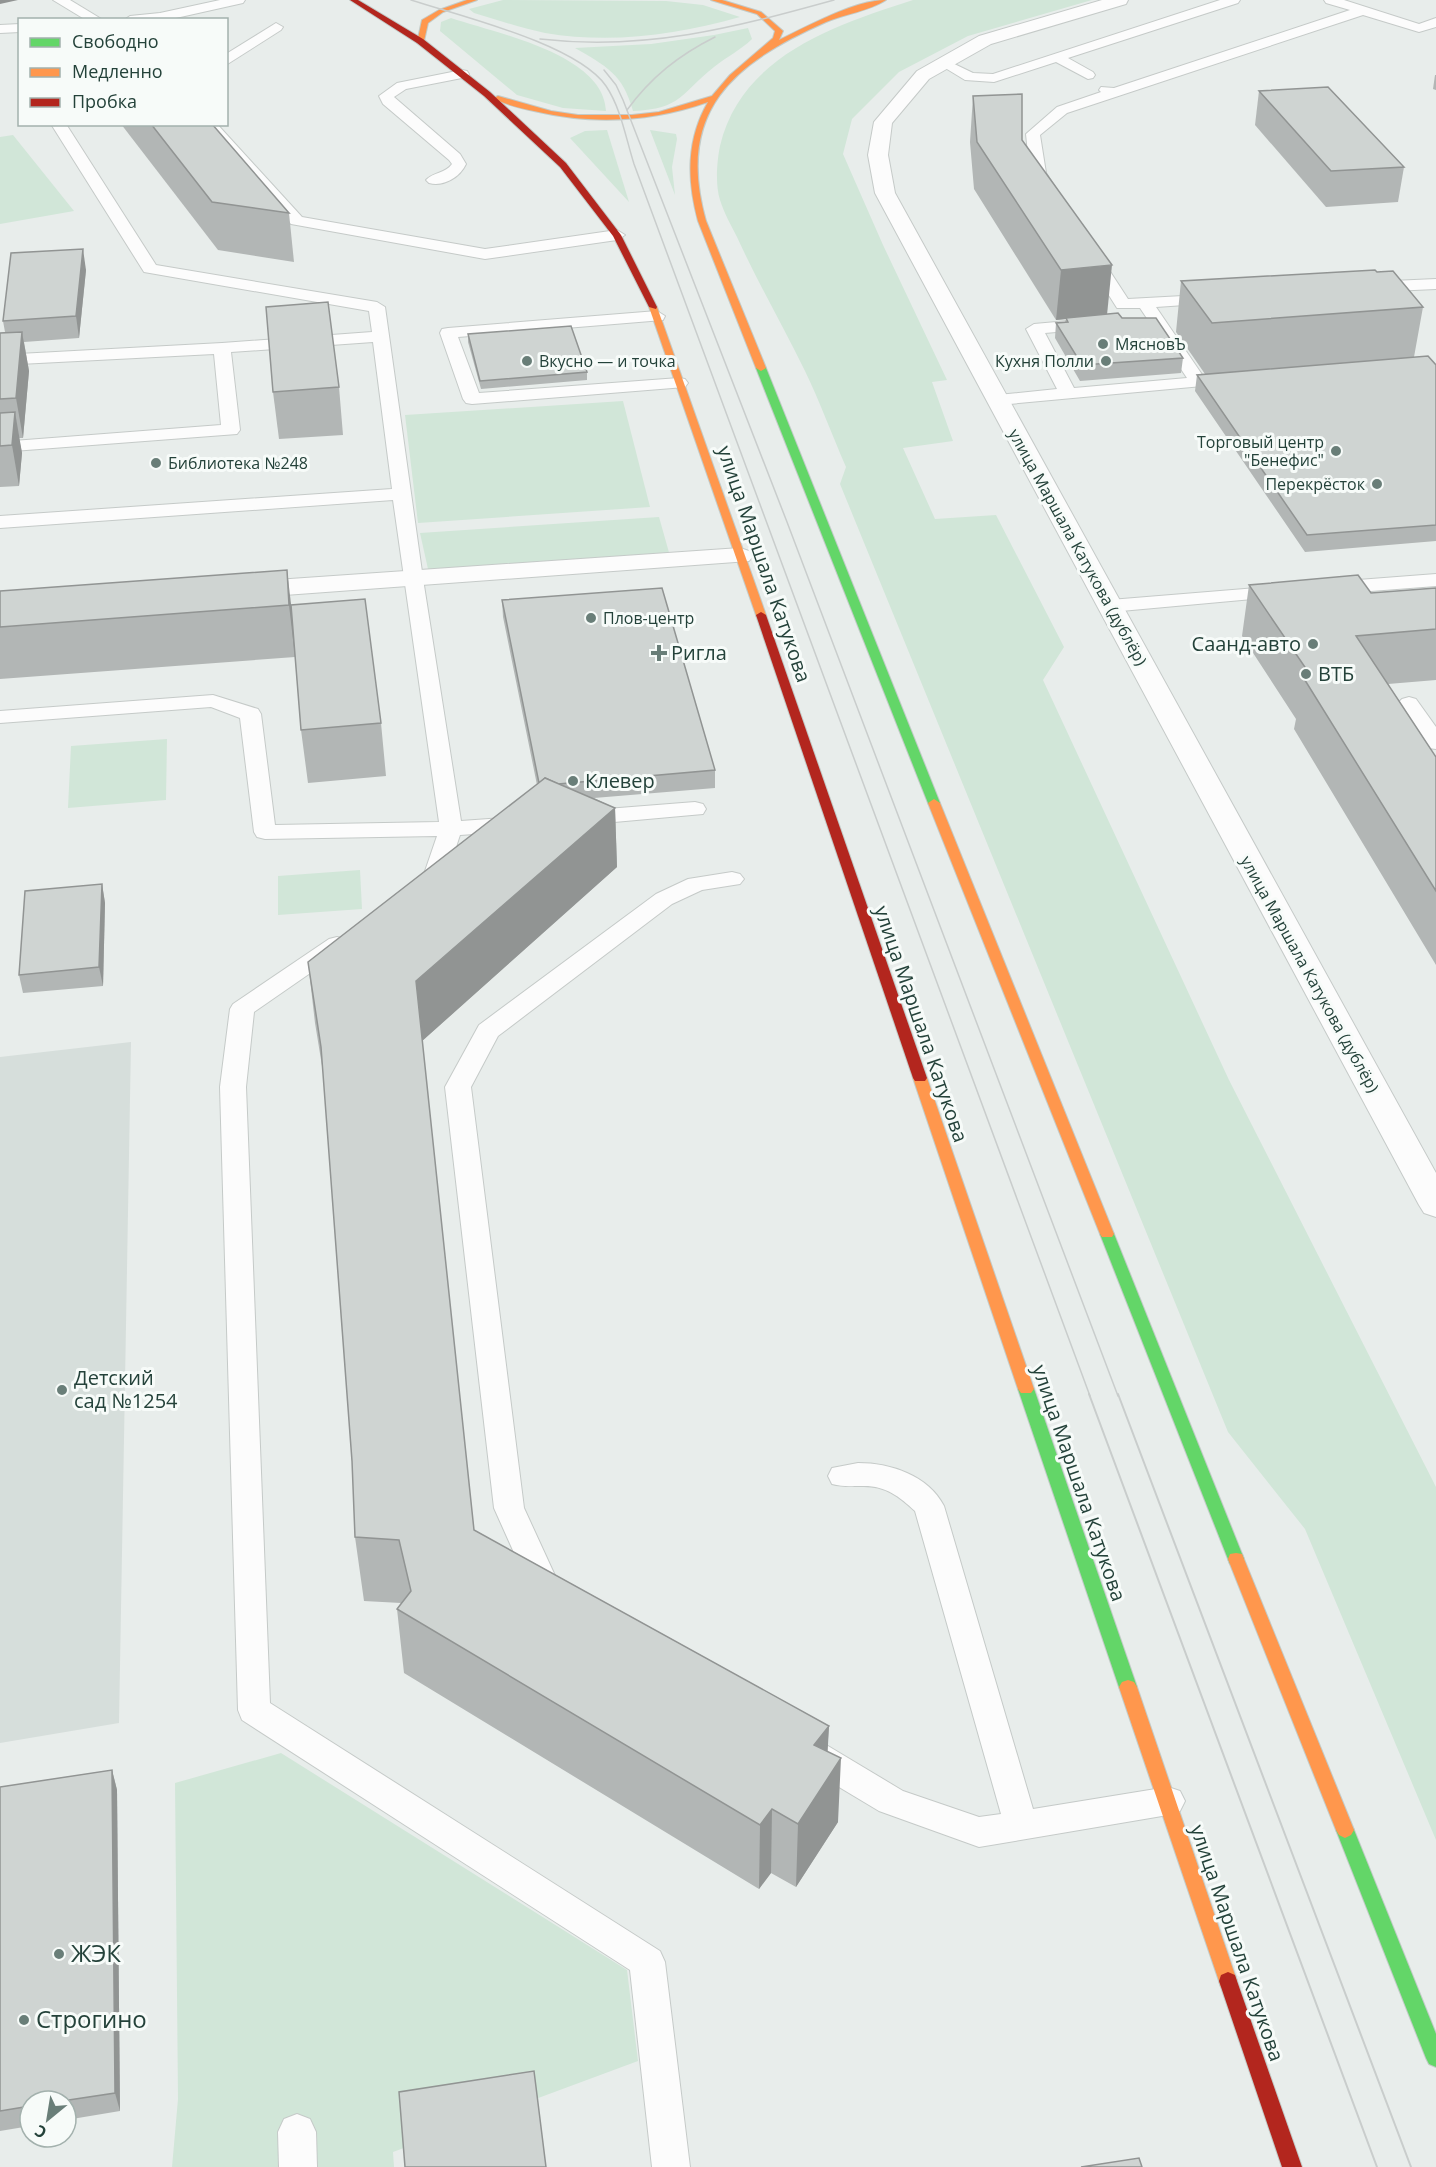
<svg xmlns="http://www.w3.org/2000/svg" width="1436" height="2167" font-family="'Open Sans',sans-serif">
  <rect width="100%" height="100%" fill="#e8edeb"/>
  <polygon fill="#d6dedb" points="131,1042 119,1723 0,1743 0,1057"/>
  <g fill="#d1e6d8">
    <path d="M503,0l163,1 37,4 37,12c-63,18 -129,27 -195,16 -24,-5 -47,-13 -71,-20l-5,-4z"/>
    <path d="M913,0h179l-124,36 -69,36 -47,47 -9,35 40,91 64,135 -15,2 21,59 -50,7 32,71 61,-4 68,132 -21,33 186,400 207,407v353l-131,-311 -77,-97 -388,-948 6,-17c-14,-32 -26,-65 -41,-96 -22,-45 -47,-88 -68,-134 -6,-12 -13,-24 -17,-37 -5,-16 -3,-39 0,-54 21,-90 115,-121 193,-146z"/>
    <path d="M451,18c44,15 153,36 155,93l-43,-3 -46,-13 -77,-64 1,-9z"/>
    <path d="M748,28l4,11c-11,11 -26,18 -38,28 -33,26 -32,42 -81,44 -10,-37 -27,-45 -58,-63l76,-4 63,-9z"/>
    <polygon points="607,130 629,202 570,138 585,131"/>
    <polygon points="650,130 676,134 677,139 672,167 675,195"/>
    <polygon points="13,135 74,211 0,224 0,137"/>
    <polygon points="623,401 650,507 418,523 405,415"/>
    <polygon points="659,517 670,556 434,573 428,569 420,533"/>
    <polygon points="167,739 166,800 68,808 71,746"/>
    <polygon points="360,870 362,909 278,915 278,876"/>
    <polygon points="281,1753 627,1970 638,2061 393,2152 394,2167 172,2167 178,2099 175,1783"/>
  </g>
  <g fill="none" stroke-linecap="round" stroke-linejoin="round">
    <defs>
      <g id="lane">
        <polygon points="53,0 70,0 103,20 86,20"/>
        <polygon points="220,0 245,0 243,3 167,20 124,20 130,16 160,13"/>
        <polygon points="1220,0 1240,0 1238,3 1068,58 1093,72 1095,75 1093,78 1088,79 1056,62 994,82 965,80 937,63 944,59 973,73 993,74"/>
        <polygon points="1324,0 1344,0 1419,24 1436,18 1436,27 1419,32 1363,15 1067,113 1040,135 1046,173 1057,190 1054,193 1044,193 1030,173 1026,134 1057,107 1101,92 1099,90 1101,87 1114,88 1350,10 1326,3"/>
        <polygon points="276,23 283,27 281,30 226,65 226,54"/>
        <polygon points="20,24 20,32 0,33 0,25"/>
        <path d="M462,70l5,1 2,3 -2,3 -61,12 -12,8 66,57 6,10c-6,13 -22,23 -37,19l-3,-3c7,-8 19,-6 26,-16l-3,-4 -66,-56 -4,-8 18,-13z"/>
        <path d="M51,124h15l90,141 221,37 8,5 38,272 38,242 57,-4 8,2 3,5 -3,5 -8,2 -58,4c-8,22 -14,64 -46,56l-4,-5 14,-12 13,-38 -172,3 -8,-2 -3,-5 -14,-114 -29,-11 -211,16v-12l213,-16 45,14 3,5 14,111 164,-3 -46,-322 -393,28v-12l392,-27 -19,-147 -142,10 9,78 -3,4 -237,18v-10l221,-17 -7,-71 -214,11v-10l222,-12 150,-11 -3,-21 -225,-39z"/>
        <polygon points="202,124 217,124 302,217 485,249 617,230 625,235 617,240 485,259 291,224"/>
        <polygon points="1092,251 1098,253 1128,299 1220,294 1222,298 1214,303 1156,307 1203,376 1235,375 1238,379 1235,383 998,405 992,404 989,400 992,396 998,395 1057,389 1026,329 1034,324 1090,319 1098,324 1090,329 1045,333 1074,388 1187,378 1140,308 1117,308 1084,256"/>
        <polygon points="1436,279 1436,289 1370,292 1362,287 1370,282"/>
        <polygon points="657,311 665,316 663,320 458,337 479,393 679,378 685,379 688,383 685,387 472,404 466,403 463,399 440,333 442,329 448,328"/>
        <polygon points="1436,574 1436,586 1332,594 1325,592 1322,588 1325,584 1332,582"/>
        <polygon points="1280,586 1287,588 1290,592 1287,596 1110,612 1103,610 1100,606 1103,602 1110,600"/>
        <polygon points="1409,697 1416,699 1436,727 1436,749 1428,748 1398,703 1402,699"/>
        <polygon points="695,802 703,804 706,809 703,814 581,825 573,823 570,818 573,813 581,811"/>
        <polygon points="732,872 740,874 744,879 740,884 702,890 672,904 498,1036 471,1087 524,1508 563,1593 558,1602 547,1605 536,1602 494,1508 445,1087 479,1025 656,894 688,879"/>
        <polygon points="337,937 345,939 349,944 345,949 254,1012 246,1087 270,1703 660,1951 665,1962 690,2167 652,2167 630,1970 242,1720 238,1710 220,1087 230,1009 233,1004 329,939"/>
        <path d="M858,1463c32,0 70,12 86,43l89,303 135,-22 12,4 5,10 -5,10 -12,4 -189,32 -100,-36 -80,-48 -5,-10 5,-10 12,-4 12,4 80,48 76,26 22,-3 -86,-303c-16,-15 -30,-26 -54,-25 -11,0 -18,1 -29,-2l-4,-8 4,-8z"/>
        <polygon points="297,2114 310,2119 316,2132 317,2167 279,2167 278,2132 284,2119"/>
      </g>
      <g id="street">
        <polygon points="1102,0 1128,0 1126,4 991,44 929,79 892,123 888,155 895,193 1436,1173 1436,1217 1424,1213 1419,1205 875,193 868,155 874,122 917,71 979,36"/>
        <polygon points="740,548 749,551 753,556 749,561 245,598 236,595 232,590 236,585 245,582"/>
      </g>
      <g id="fast">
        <polygon points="761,365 766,368 940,803 938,806 930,806 928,803 756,368"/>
        <polygon points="1107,1229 1112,1231 1114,1234 1244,1559 1242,1564 1236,1565 1230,1564 1228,1559 1100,1234 1102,1231"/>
        <polygon points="1026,1383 1031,1385 1034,1389 1137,1687 1134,1692 1128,1694 1122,1692 1119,1687 1018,1389 1021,1385"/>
        <polygon points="1345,1822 1351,1825 1354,1830 1436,2034 1436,2067 1429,2064 1426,2058 1336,1830 1339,1825"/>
      </g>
      <g id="slow">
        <polygon points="467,0 477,0 443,12 428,23 424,41 417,43 422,20 439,10"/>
        <path d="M711,0h11l39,12 22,19 -4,9c29,-14 76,-40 107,-40 -17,11 -41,14 -60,22 -93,41 -151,89 -120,199l60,147 -5,3 -5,-3 -58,-147c-11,-41 -12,-81 10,-119 -57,20 -115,23 -174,9 -13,-3 -29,-6 -40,-13l4,-2 53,15 27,4h54l27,-3 53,-16 18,-21 43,-37 2,-7 -18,-17z"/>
        <polygon points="653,304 657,307 766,615 765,617 757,617 756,615 649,307"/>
        <polygon points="934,799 940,803 1114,1234 1112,1237 1102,1237 1100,1234 928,803"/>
        <polygon points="920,1074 927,1078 1034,1389 1031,1393 1021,1393 1018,1389 913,1078"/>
        <polygon points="1236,1553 1242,1554 1244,1559 1354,1830 1351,1835 1345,1838 1339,1835 1336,1830 1228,1559 1230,1554"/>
        <polygon points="1128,1680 1134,1682 1137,1687 1237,1981 1235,1987 1228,1990 1221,1987 1219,1981 1119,1687 1122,1682"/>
      </g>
      <g id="jam">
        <polygon points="350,0 358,0 423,39 490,92 566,163 621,235 657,307 656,309 649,307 613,236 560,167 484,96 417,43"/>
        <polygon points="761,612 766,615 927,1078 925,1081 915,1081 913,1078 756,615"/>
        <polygon points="1228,1972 1235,1975 1237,1981 1302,2167 1282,2167 1219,1981 1221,1975"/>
      </g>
    </defs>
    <use href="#lane" stroke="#c5cac8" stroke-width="2"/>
    <use href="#street" stroke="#c5cac8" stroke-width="2"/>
    <use href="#fast" stroke="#c3cbc8" stroke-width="2"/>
    <use href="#slow" stroke="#c3cbc8" stroke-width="2"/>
    <use href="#jam" stroke="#c3cbc8" stroke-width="2"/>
    <use href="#lane" fill="#fcfcfc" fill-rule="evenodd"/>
    <use href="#street" fill="#fcfcfc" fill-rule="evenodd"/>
    <use href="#fast" fill="#63d668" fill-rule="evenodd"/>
    <use href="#slow" fill="#ff974d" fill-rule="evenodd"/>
    <use href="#jam" fill="#b3261e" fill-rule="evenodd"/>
    <g stroke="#c9cdcc" stroke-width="1.5">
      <path d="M411,0c49,16 166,44 195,86 15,22 20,53 28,78l456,1232"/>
      <path d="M540,39c106,12 193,-11 294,-39"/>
      <polyline points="604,70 616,85 623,100 787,522 1118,1396"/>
      <path d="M627,110c24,-33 52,-55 88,-73"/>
    </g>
    <g stroke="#c9cdcc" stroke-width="2">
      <polyline points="1089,1394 1377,2167"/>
      <polyline points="1118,1394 1411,2167"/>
    </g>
  </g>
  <g fill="#b2b6b5">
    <polygon points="1435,75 1436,75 1436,90 1433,89"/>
    <polygon points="1259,91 1404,167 1398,202 1326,207 1255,125"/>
    <polygon points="973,96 1022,140 1107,314 1122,318 1183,358 1181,373 1080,381 1055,338 1056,323 1065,322 1066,319 1056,320 974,189 970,142"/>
    <polygon points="121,124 212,124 289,213 294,262 218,250"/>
    <polygon points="86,270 79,338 24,342 29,371 23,438 19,438 22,453 19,486 0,487 0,333 5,332 3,321"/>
    <polygon points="1377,272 1423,307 1414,357 1436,365 1436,541 1305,552 1195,391 1197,375 1205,374 1176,332 1181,281"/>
    <polygon points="468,334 587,372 587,380 481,389 468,342"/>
    <polygon points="339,387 343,435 279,439 273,392"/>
    <polygon points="1249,585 1371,593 1436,588 1436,680 1388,684 1436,757 1436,965 1294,729 1296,719 1242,636"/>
    <polygon points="0,591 291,605 381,723 386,776 308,783 301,730 295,657 0,679"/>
    <polygon points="502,600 715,770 715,788 594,798 615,808 617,867 422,1041 474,1530 829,1726 827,1752 838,1822 796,1887 771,1873 759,1889 404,1673 397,1609 401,1603 364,1601 355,1537 352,1461 323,1072 315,1023 308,962 537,785 503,617"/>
    <polygon points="102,884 105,903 103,986 23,993 19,975"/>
    <polygon points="112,1770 117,1790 120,2111 66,2120 66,2101 30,2101 30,2126 0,2131 0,1787"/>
  </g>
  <g fill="#919493">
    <polygon points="0,0 18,0 0,4"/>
    <polygon points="83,249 86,270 79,338 76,316"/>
    <polygon points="1112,265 1107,315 1056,320 1061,270"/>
    <polygon points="22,332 29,371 23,438 16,398"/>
    <polygon points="15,412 22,453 19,486 12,445"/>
    <polygon points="287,570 293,621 295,657 289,605"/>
    <polygon points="615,808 617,867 421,1042 416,981"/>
    <polygon points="102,884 105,903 103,986 99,967"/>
    <polygon points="829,1726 826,1781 841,1758 838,1822 796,1887 798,1824 814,1745"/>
    <polygon points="112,1770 117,1790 120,2111 115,2093"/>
    <polygon points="772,1809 771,1873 759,1889 760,1825"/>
  </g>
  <g fill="#cfd4d2" stroke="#919493" stroke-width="1.5">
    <polygon points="1328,87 1404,167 1331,171 1259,91"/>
    <polygon points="1022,94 1022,140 1112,265 1061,270 977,142 973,96"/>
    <polygon points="151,124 212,124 289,213 212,202"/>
    <polygon points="83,249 76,316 3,321 11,253"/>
    <polygon points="1375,270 1377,272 1393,271 1423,307 1212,323 1181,281"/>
    <polygon points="328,302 339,387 273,392 266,307"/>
    <polygon points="1118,313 1122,318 1156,318 1183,358 1082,365 1056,323 1068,322 1066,318"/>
    <polygon points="571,326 587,372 480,381 468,334"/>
    <polygon points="22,332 16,398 0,399 0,333"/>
    <polygon points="1428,356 1436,365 1436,525 1307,535 1197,375"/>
    <polygon points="15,412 12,445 0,446 0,413"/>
    <polygon points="287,570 289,605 0,627 0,591"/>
    <polygon points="1358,575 1371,593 1436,588 1436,629 1356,636 1436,757 1436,891 1303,677 1311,676 1249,585"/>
    <polygon points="662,588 715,770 558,784 545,778 539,783 502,600"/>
    <polygon points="365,599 381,723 301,730 291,605"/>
    <polygon points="545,778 615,808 416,981 474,1530 829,1726 814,1745 841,1758 798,1824 772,1809 760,1825 397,1609 411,1591 399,1540 355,1537 352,1461 321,1047 308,962"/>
    <polygon points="102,884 99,967 19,975 25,891"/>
    <polygon points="112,1770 115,2093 62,2101 30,2101 30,2106 0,2111 0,1787"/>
    <polygon points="534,2071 546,2167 405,2167 399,2092"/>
    <polygon points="1139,2158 1142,2167 1081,2167"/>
  </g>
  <g fill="#697e78" stroke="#f7fbf9" stroke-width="2">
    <circle cx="1103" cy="344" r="6"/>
    <circle cx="527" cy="361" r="6"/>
    <circle cx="1106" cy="361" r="6"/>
    <circle cx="1336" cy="451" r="6"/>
    <circle cx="156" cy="463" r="6"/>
    <circle cx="1377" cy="484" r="6"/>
    <circle cx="591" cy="618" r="6"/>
    <circle cx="1313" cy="644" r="6"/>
    <path d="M656 644h6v6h6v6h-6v6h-6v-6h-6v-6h6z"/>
    <circle cx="1306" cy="674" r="6"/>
    <circle cx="573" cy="781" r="6"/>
    <circle cx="62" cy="1390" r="6"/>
    <circle cx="59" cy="1954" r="6"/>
    <circle cx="24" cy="2020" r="6"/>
  </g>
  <g text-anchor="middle" stroke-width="6" stroke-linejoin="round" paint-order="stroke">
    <g font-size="16" fill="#24423a" stroke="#f7fbf9" text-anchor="start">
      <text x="1115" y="350">МясновЪ</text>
      <text x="539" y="367">Вкусно — и точка</text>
      <text x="1094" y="367" text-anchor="end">Кухня Полли</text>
      <text x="1324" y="448" text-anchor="end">Торговый центр<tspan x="1324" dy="18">"Бенефис"</tspan></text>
      <text x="168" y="469">Библиотека №248</text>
      <text x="1365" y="490" text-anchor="end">Перекрёсток</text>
      <text x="603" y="624">Плов-центр</text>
    </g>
    <g font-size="16" fill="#24423a" stroke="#f7fbf9">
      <text transform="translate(1078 547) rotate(61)" y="6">улица Маршала Катукова (дублёр)</text>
      <text transform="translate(1310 974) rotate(61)" y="6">улица Маршала Катукова (дублёр)</text>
    </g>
    <g font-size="20" fill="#24423a" stroke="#f7fbf9">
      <text transform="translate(764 564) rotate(71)" y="7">улица Маршала Катукова</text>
      <text transform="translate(921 1024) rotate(71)" y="7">улица Маршала Катукова</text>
      <text transform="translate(1079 1483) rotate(71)" y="7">улица Маршала Катукова</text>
      <text transform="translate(1237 1943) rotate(71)" y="7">улица Маршала Катукова</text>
    </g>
    <g font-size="20" fill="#24423a" stroke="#f7fbf9" text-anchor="start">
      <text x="1301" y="651" text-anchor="end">Саанд-авто</text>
      <text x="671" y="660">Ригла</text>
      <text x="1318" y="681">ВТБ</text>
      <text x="585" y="788">Клевер</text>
      <text x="74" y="1385">Детский<tspan x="74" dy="23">сад №1254</tspan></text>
    </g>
    <g font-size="24" fill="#24423a" stroke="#f7fbf9" text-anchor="start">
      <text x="71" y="1962">ЖЭК</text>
      <text x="36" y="2028">Строгино</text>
    </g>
  </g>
  <rect x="18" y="18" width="210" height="108" fill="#f7fbf9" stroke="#a3b1ad" stroke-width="1.5"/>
  <rect x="30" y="38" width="30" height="9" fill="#63d668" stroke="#a3b1ad" stroke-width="1.5"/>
  <text x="72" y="48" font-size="18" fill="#24423a">Свободно</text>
  <rect x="30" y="68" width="30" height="9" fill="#ff974d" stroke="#a3b1ad" stroke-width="1.5"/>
  <text x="72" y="78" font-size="18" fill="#24423a">Медленно</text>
  <rect x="30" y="98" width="30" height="9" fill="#b3261e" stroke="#a3b1ad" stroke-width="1.5"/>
  <text x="72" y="108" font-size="18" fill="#24423a">Пробка</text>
  <g transform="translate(48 2119) rotate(210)"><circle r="28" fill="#f7fbf9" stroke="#a3b1ad" stroke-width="1.5"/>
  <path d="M0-4.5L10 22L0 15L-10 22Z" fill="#697e78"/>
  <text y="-9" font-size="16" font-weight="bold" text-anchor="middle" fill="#24423a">С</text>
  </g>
</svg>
